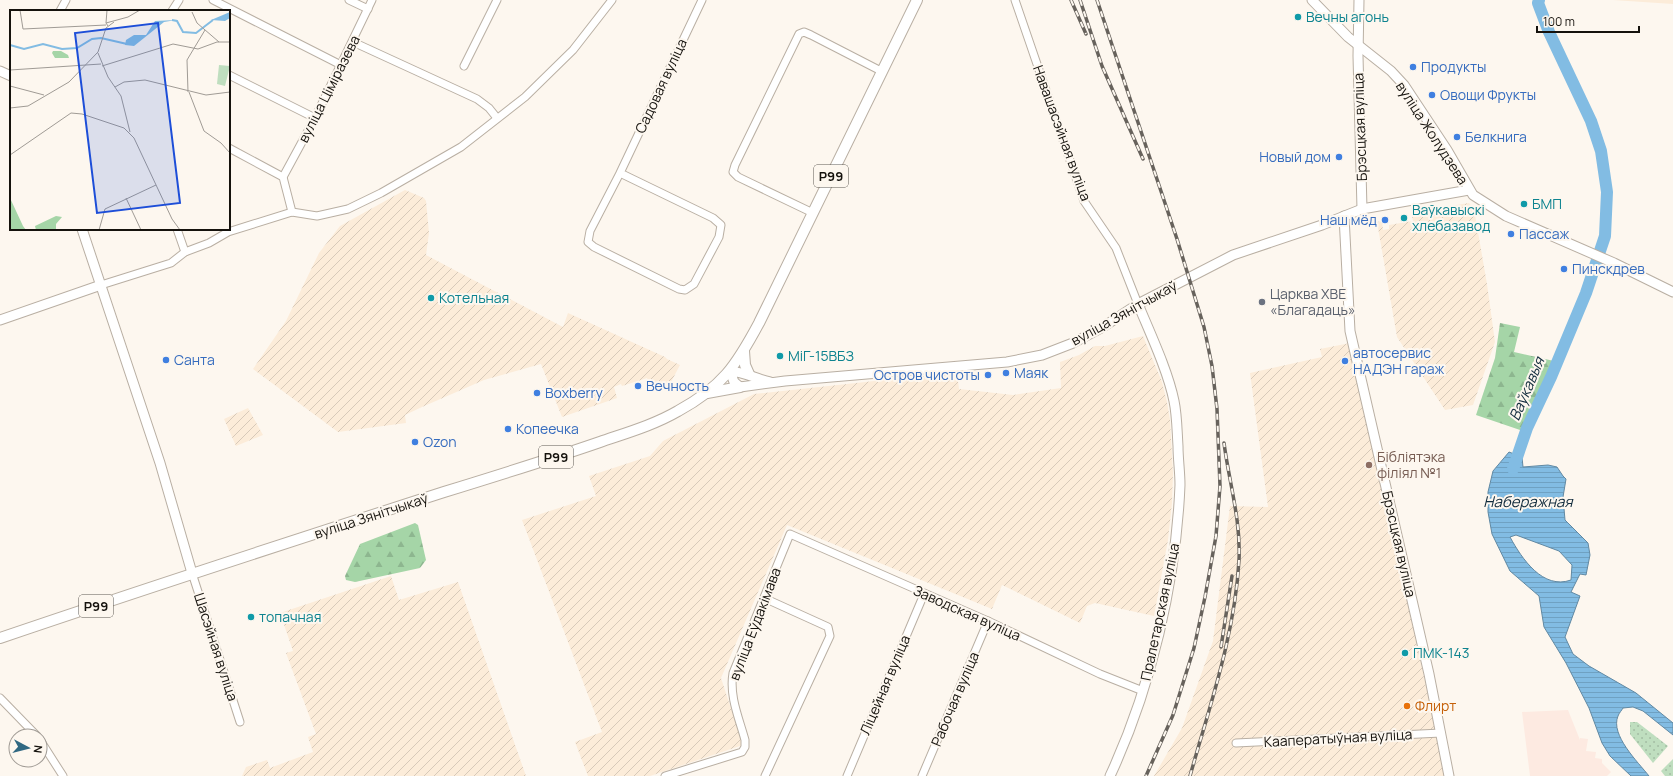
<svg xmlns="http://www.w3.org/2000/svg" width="1673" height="776" font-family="Manrope,sans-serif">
  <defs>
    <pattern id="industrial-furrows" width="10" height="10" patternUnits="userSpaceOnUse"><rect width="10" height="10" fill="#fcecd9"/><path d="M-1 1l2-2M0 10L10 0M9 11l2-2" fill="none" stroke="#d7c9b9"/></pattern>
    <pattern id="grass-dots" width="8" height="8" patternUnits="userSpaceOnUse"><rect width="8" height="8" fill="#bfdebf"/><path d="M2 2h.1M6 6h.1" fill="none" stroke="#a3bda3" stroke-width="1.8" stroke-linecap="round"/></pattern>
    <pattern id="forest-firs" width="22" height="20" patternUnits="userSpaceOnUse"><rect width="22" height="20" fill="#a5d5a7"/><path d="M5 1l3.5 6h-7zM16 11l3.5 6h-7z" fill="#8db68f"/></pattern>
    <pattern id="water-rules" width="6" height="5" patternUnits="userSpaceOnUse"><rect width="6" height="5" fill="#82bce3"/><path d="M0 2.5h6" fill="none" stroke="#6fa1c2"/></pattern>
  </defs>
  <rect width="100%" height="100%" fill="#fdf7ef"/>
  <polygon fill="#fdeae1" points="1568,710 1580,740 1580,738 1588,739 1586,751 1596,752 1595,758 1602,759 1602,763 1611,772 1607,776 1530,776 1522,712"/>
  <g fill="url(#industrial-furrows)">
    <polygon points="405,190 424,198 426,201 429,233 426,255 563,327 568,313 665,357 667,359 680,365 670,384 652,392 647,378 622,386 621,384 614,387 617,398 562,417 541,364 484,380 422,407 405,415 406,423 338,432 253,369 286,321 319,253 340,226"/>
    <polygon points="1469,203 1474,209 1487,284 1495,342 1473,405 1445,410 1397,337 1377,222 1382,221 1383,230 1389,229 1389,225 1413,221 1411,212"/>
    <polygon points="1143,336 1162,382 1167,402 1170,420 1173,473 1172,503 1168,540 1154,616 1095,603 1087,606 1080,623 1002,585 992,609 787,525 721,678 743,745 650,776 588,776 575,742 602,732 522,520 596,496 589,476 650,456 663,441 754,394 957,372 959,389 1013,395 1061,388 1060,362 1079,355 1095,346 1105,346"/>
    <polygon points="1350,343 1437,736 1444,776 1154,776 1182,728 1213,641 1230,506 1268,507 1250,373 1322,357 1320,349"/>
    <polygon points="248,408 263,435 236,446 224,419"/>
    <polygon points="391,576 399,600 458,582 526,776 242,776 246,767 267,760 270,768 313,752 308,737 316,734 286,653 293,651 280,613"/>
  </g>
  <polygon fill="#fcecd9" points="1613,0 1673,0 1673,4"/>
  <g fill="url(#grass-dots)">
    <polygon points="1630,722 1637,722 1668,746 1653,763 1630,734"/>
    <polygon points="1673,759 1673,776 1665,776 1661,771"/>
  </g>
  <g fill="url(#forest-firs)">
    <polygon points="1500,323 1520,327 1514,352 1554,361 1523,431 1476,415 1495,358"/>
    <polygon points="415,523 418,525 426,560 420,568 355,582 346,580 345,576 360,544"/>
  </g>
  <path fill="url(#water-rules)" stroke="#6189a3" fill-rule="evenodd" d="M1509,452l13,5 1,10 25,-2 9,2 6,9 3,3 -3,18 2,23 23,23 2,12 -4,20 -6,-1 -9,18 9,4 -15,41 8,17 16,12 47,27 37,30v12l-30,-24 -10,-4 -10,1c-1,2 -4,5 -5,8 -8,19 20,46 31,60h-18l-21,-20 -8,-13 -13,-35 -23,-45 -22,-36 -5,-31 -29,-25 -18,-37 -4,-22v-20l5,-21zM1516,535l43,16 13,14 -1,15c-28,10 -49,-21 -61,-43z"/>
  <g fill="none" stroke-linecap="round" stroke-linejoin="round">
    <polyline stroke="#82bce3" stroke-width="12" points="1513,469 1527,428 1551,377 1586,293 1605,236 1607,192 1601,151 1591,121 1549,32 1538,3 1539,0"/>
    <defs>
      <g id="street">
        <polyline points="213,0 341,65"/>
        <polyline points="349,0 368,9"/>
        <polyline points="1015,0 1084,201 1116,248 1138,304"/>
        <polyline points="60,11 66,0"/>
        <polyline points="172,11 179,0"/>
        <polyline points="353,42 477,99 489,108 497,118"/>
        <polyline points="464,66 497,0"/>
        <polyline points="229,75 315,118"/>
        <polyline points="229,148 283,177 292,212"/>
        <polyline points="620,173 590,231 588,242 594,247 679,289 685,290 694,284 719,237 721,225 713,218 620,173 702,0"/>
        <polyline points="283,177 315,118 372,0"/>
        <polyline points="813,213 738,177 733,172 735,165 799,34 804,32 811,35 881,71"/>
        <polyline points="177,229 185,252"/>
        <polyline points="101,285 171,263 185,252 209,243 228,232 292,212 317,216 348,209 381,193 461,147 525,97 573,50 612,0"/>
        <polyline points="192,573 240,722"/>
        <polyline points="764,598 828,627 830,636 765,776"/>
        <polyline points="0,698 37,736"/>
        <polyline points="40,740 63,776"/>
        <polyline points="1236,743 1441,733"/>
        <path d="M665,776l77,-24 3,-5v-7c-6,-22 -16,-44 -12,-67l57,-139 198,87 112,53 43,17"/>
        <polyline points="847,776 924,594"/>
        <polyline points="922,776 988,621"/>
      </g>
      <g id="secondary">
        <polyline points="1312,0 1348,37 1391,71 1404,85 1447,150 1473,195 1506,216 1614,263 1673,292"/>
        <polyline points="1359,0 1358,56 1362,209"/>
        <polyline points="0,71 11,76"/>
        <polyline points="1344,216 1350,331 1429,674 1449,776"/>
        <polyline points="82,229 160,463 192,573"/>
        <polyline points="0,320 101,285"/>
        <path d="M770,382c-14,-3 -25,-10 -40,-11l4,11 6,5 45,-6 222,-19 35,-7 31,-12 30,-16 35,-23 95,-49 89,-30 40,-16 107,-19"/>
        <path d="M1110,776c41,-88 66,-194 70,-291 0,-13 -2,-26 -2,-39 -1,-15 -1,-31 -4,-45 -6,-30 -24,-68 -36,-97"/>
      </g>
      <g id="primary">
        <polyline points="744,351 745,365 749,374"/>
        <polyline points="707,393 740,387"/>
        <path d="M0,638c147,-50 295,-98 444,-146 52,-16 104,-32 156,-50 26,-9 54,-17 78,-31 44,-24 58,-45 81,-88l158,-323"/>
      </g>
    </defs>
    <use href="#street" stroke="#b9afa3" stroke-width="9"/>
    <use href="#secondary" stroke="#b9afa3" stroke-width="11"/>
    <use href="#primary" stroke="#b9afa3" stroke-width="12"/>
    <use href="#street" stroke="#fff" stroke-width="7"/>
    <use href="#secondary" stroke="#fff" stroke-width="9"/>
    <use href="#primary" stroke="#fff" stroke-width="10"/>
    <defs>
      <g id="rail">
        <polyline points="1071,0 1086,34"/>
        <polyline points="1080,0 1102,66 1143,159"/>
        <polyline points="1097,0 1177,239 1204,327 1212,366 1217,409 1220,486 1216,536 1205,597 1194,648 1173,715 1146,776"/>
        <polyline points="1221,647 1232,576"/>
        <path d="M1190,776c20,-71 45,-142 49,-216 2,-40 -10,-78 -15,-117"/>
      </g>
    </defs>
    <use href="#rail" stroke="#67625c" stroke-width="3.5"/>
    <use href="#rail" stroke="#fdf7ef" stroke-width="2" stroke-dasharray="6" stroke-linecap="butt"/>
  </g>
  <g fill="#0f9aa8" stroke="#fdf7ef" stroke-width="1.5">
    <circle cx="1298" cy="17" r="4"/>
    <circle cx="1524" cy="204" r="4"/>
    <circle cx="1404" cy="218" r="4"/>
    <circle cx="431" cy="298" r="4"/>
    <circle cx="780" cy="356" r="4"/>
    <circle cx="251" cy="617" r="4"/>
    <circle cx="1405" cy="653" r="4"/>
  </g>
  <g fill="#3f7fe0" stroke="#fdf7ef" stroke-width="1.5">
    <circle cx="1413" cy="67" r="4"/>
    <circle cx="1432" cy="95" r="4"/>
    <circle cx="1457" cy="137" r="4"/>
    <circle cx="1339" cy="157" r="4"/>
    <circle cx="1385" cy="220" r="4"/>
    <circle cx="1511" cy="234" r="4"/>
    <circle cx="1564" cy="269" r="4"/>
    <circle cx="166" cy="360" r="4"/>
    <circle cx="1345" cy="361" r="4"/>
    <circle cx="1006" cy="373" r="4"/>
    <circle cx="988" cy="375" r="4"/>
    <circle cx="638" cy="386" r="4"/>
    <circle cx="537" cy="393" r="4"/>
    <circle cx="508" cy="429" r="4"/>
    <circle cx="415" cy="442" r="4"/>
  </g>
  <circle fill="#6b7280" stroke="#fdf7ef" stroke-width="1.5" cx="1262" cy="302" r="4"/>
  <circle fill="#8d6e63" stroke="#fdf7ef" stroke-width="1.5" cx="1369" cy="465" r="4"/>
  <circle fill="#e8710a" stroke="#fdf7ef" stroke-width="1.5" cx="1407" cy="706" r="4"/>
  <g text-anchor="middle" stroke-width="4" stroke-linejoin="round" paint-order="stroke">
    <g fill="#fdf7ef" stroke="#5b5751" stroke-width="1">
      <rect x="814" y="165" width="34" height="22" rx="3"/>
      <rect x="539" y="446" width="34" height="22" rx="3"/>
      <rect x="79" y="595" width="34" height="22" rx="3"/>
    </g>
    <g font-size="13" font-weight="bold" fill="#15120d">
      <text x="831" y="181">Р99</text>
      <text x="556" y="462">Р99</text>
      <text x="96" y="611">Р99</text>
    </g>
    <g font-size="14" fill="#0d838f" stroke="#fdf7ef" text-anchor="start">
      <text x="1306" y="22">Вечны агонь</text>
      <text x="1532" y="209">БМП</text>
      <text x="1412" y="215">Ваўкавыскі<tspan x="1412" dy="16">хлебазавод</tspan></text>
      <text x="439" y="303">Котельная</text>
      <text x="788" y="361">МіГ-15ВБЗ</text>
      <text x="259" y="622">топачная</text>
      <text x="1413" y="658">ПМК-143</text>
    </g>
    <g font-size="14" fill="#366cbe" stroke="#fdf7ef" text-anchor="start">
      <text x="1421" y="72">Продукты</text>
      <text x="1440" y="100">Овощи Фрукты</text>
      <text x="1465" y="142">Белкнига</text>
      <text x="1331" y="162" text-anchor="end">Новый дом</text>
      <text x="1377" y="225" text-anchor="end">Наш мёд</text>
      <text x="1519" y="239">Пассаж</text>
      <text x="1572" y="274">Пинскдрев</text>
      <text x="1353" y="358">автосервис<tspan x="1353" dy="16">НАДЭН гараж</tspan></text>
      <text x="174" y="365">Санта</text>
      <text x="1014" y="378">Маяк</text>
      <text x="980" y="380" text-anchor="end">Остров чистоты</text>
      <text x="646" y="391">Вечность</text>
      <text x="545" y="398">Boxberry</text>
      <text x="516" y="434">Копеечка</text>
      <text x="423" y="447">Ozon</text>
    </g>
    <g font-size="14" fill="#15120d" stroke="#fdf7ef">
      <text transform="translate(661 86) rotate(-65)" y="5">Садовая вуліца</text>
      <text transform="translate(329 89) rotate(-63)" y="5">вуліца Ціміразева</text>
      <text transform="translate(1360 127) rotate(-92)" y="5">Брэсцкая вуліца</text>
      <text transform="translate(1062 133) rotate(70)" y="5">Навашасэйная вуліца</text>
      <text transform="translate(1432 133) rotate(57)" y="5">вуліца Жолудзева</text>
      <text transform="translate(1124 313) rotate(-29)" y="5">вуліца Зянітчыкаў</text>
      <text transform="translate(371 516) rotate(-18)" y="5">вуліца Зянітчыкаў</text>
      <text transform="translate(1399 544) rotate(77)" y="5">Брэсцкая вуліца</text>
      <text transform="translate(1160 612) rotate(-78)" y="5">Пралетарская вуліца</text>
      <text transform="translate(967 613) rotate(24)" y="5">Заводская вуліца</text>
      <text transform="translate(755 624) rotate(-69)" y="5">вуліца Еўдакімава</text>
      <text transform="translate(216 647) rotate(72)" y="5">Шасэйная вуліца</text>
      <text transform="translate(885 685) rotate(-67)" y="5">Ліцейная вуліца</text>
      <text transform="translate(955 699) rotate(-67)" y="5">Рабочая вуліца</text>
      <text transform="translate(1338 738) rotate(-3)" y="5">Кааператыўная вуліца</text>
    </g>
    <g font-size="14" fill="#5b616d" stroke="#fdf7ef" text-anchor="start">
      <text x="1270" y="299">Царква ХВЕ<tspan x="1270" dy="16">«Благадаць»</tspan></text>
    </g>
    <g font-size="14" fill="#785e54" stroke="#fdf7ef" text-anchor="start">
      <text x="1377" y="462">Бібліятэка<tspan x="1377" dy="16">філіял №1</tspan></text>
    </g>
    <g font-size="14" fill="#c56008" stroke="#fdf7ef" text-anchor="start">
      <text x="1415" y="711">Флирт</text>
    </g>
    <g font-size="15" font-style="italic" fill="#122c3d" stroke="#fdf7ef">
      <text transform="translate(1527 389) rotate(-67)" y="5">Ваўкавыя</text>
      <text x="1528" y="507">Наберажная</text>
    </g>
  </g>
  <g transform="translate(10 10)">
    <rect width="220" height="220" fill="#fdf7ef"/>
    <path d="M43,41h8l7,4 1,3h-14l-3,-5zM0,188l13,28 3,4h-16zM46,206l6,1 -6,7v6h-20l-1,-4z" fill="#a5d5a7"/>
    <path d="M209,55l11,1 -5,20 -8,-2z" fill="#bfdebf"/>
    <path d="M220,2v6l-5,3 -14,-1zM166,10l-12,2 -30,24 -9,-1 1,-5 8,-5h12l9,-14z" fill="#82bce3"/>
    <path fill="none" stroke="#82bce3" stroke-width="2" d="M162,10l5,1 6,11 13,1 17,-13M0,35l14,4 19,-5 19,5 15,-1 15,-9 9,-1 26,6"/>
    <path fill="none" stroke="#a09b95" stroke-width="1" d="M10,0l3,19 83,-4M182,2l5,11 22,19M96,13l1,-13M98,16l-2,-3 22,-6 12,-7M88,43l10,24 13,19 9,36M92,56l71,-22 25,5 19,-7h13M0,60l91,-6M0,76l34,9M105,77l9,-5 21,-2 61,15 24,-3M178,82l-1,-32 18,-30M179,82l15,39 17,12 9,10M0,98l18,-2 41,-24 29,-30 8,-24 8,-6M0,145l61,-42 11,1 42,14 10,10 38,81 8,11M116,188l15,32M89,220l6,-21 51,-24"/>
    <path fill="#1d4ed8" fill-opacity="0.15" stroke="#1d4ed8" stroke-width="2" d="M148,13l22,180 -83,10 -22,-180z"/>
    <rect width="220" height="220" fill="none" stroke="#15120d" stroke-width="2"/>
  </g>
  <g transform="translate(28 748) rotate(97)"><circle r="19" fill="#fdf7ef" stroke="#a09b95"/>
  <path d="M0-3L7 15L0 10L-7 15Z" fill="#306882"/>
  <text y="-6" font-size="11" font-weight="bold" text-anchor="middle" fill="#15120d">N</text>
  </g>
  <path d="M1537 26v6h102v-6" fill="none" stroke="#15120d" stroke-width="2"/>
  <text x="1543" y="26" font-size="12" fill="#15120d" stroke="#fdf7ef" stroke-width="3" paint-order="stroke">100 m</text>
</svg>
